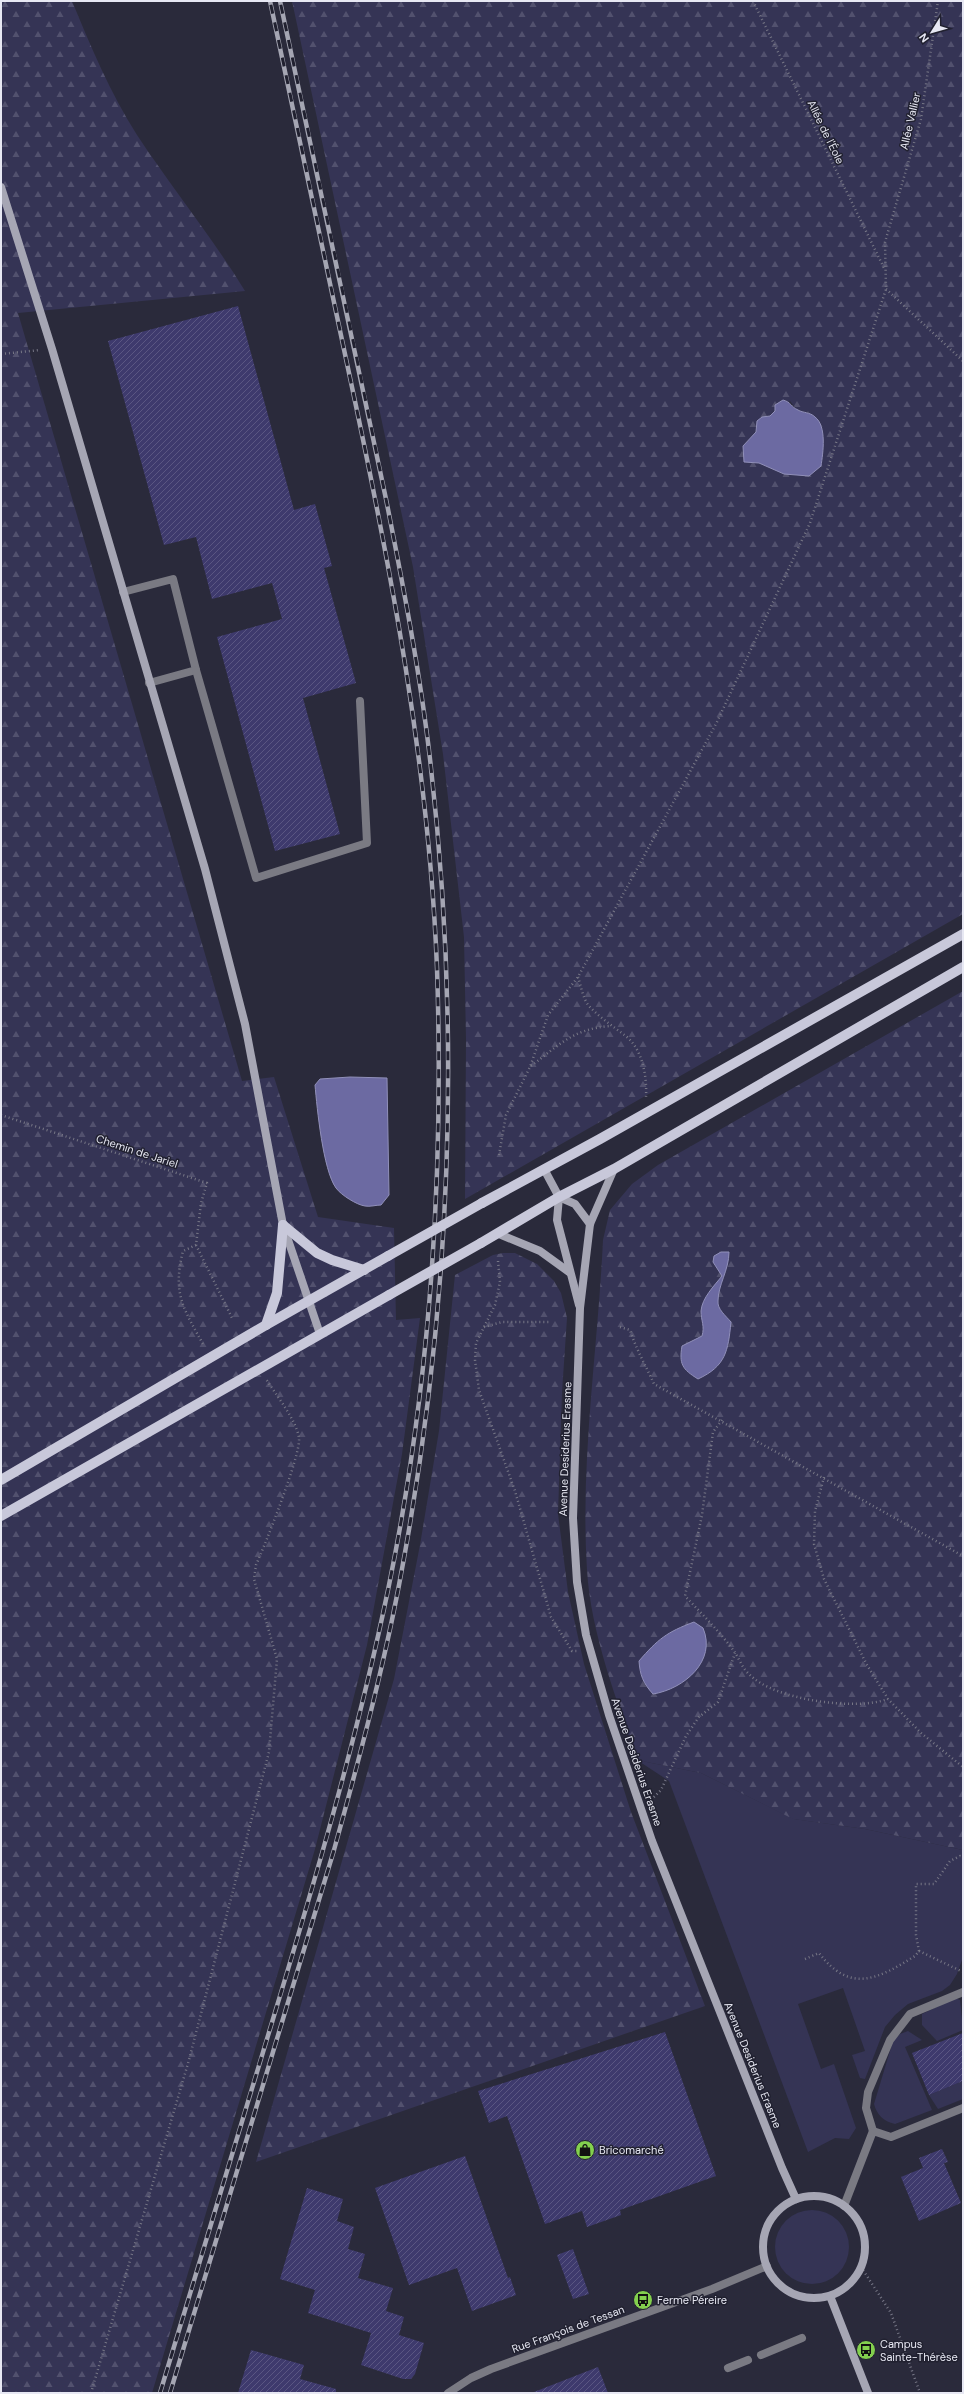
<svg xmlns="http://www.w3.org/2000/svg" width="964" height="2394" font-family="'DM Sans',sans-serif">
  <defs>
    <pattern id="forest-firs" width="22" height="20" patternUnits="userSpaceOnUse"><rect width="22" height="20" fill="#353455"/><path d="M5 1l3.5 6h-7zM16 11l3.5 6h-7z" fill="#52516e"/></pattern>
    <pattern id="building-hatch" width="6" height="6" patternUnits="userSpaceOnUse"><rect width="6" height="6" fill="#3e3a6d"/><path d="M-1 1l2-2M0 6l6-6M5 7l2-2" fill="none" stroke="#5a5682"/></pattern>
  </defs>
  <rect width="100%" height="100%" fill="#2a2a3b"/>
  <g fill="#353455">
    <polygon points="637,1760 701,1773 794,1819 865,1829 963,1850 963,1957 957,1974 950,1985 942,1991 908,2004 895,2015 885,2027 865,2079 860,2078 852,2055 865,2051 843,1988 798,2004 821,2069 834,2064 856,2128 849,2139 835,2138 808,2152 669,1781"/>
    <polygon points="955,1998 960,2000 963,2030 937,2041 922,2025 922,2014"/>
    <path d="M908,2031l14,9 -17,7 27,63 -37,14c-12,-3 -18,-9 -21,-20l19,-63 7,-7z"/>
    <polygon points="963,2081 963,2099 938,2109 929,2095"/>
    <circle cx="812" cy="2247" r="37"/>
  </g>
  <g fill="url(#forest-firs)" fill-rule="evenodd">
    <path d="M1,1h71c19,46 38,92 65,134 35,53 75,102 108,156l-227,22 224,768 32,-4 44,140 76,11 2,92 24,-2 -18,136 -35,191 -52,204 -163,544h-151z"/>
    <path d="M292,1h671v913l-498,285 1,-160 -2,-102 -21,-183 -30,-187zM790,401l7,9 12,3 -25,61 -25,-11h-9l-7,-17 13,-14 6,-15 8,-1z"/>
    <path d="M963,991v859l-98,-21 -72,-10 -92,-46 -64,-13c-20,-61 -46,-125 -50,-190 -7,-110 11,-221 16,-330l7,-30 22,-26 26,-19z"/>
    <polygon points="503,1253 515,1253 537,1264 554,1281 561,1293 567,1318 562,1392 558,1514 568,1592 584,1664 631,1812 705,2006 256,2162 394,1679 420,1545 439,1431 455,1275 493,1255"/>
  </g>
  <g fill="#6c6aa2" stroke="#9190ba">
    <path d="M783,400c8,2 8,7 15,10 5,3 12,2 17,7 12,9 8,36 6,49l-12,10 -25,-2 -25,-11 -15,-1 -1,-16 13,-14 1,-11 5,-4 8,-1 5,-5v-6z"/>
    <path d="M350,1077l37,1 2,117 -8,10c-5,0 -11,2 -16,1 -8,-1 -24,-11 -29,-18 -13,-18 -19,-80 -21,-103l5,-6z"/>
    <path d="M721,1252h8c0,18 -11,33 -11,49 -1,8 8,15 13,21 -3,29 -5,44 -33,57 -16,-10 -19,-15 -16,-33l20,-10c3,-10 -1,-15 -1,-25 1,-13 13,-25 21,-35l-9,-14 1,-6z"/>
    <path d="M694,1622l9,6c14,33 -19,61 -50,66 -10,-11 -13,-19 -14,-33 19,-22 28,-29 55,-39z"/>
  </g>
  <g fill="url(#building-hatch)">
    <polygon points="238,306 294,510 315,504 332,566 324,568 356,683 303,698 340,834 275,851 217,637 282,619 272,583 212,599 196,537 164,545 108,341"/>
    <polygon points="665,2032 716,2176 620,2210 621,2215 587,2227 582,2211 545,2224 507,2116 489,2123 478,2091"/>
    <polygon points="963,2033 963,2081 929,2095 912,2053"/>
    <polygon points="942,2149 948,2162 944,2163 961,2203 919,2221 901,2177 923,2168 919,2158"/>
    <polygon points="465,2156 508,2278 510,2277 516,2295 472,2311 457,2268 409,2285 375,2188"/>
    <polygon points="307,2188 343,2199 337,2221 354,2227 348,2249 365,2254 358,2278 393,2288 386,2311 404,2317 399,2335 424,2343 415,2374 411,2379 403,2379 361,2365 371,2333 308,2313 315,2290 280,2279"/>
    <polygon points="573,2249 589,2294 573,2299 557,2255"/>
    <polygon points="251,2350 304,2365 300,2379 336,2389 336,2393 238,2393"/>
    <polygon points="598,2367 608,2393 534,2393 534,2392"/>
  </g>
  <g fill="none" stroke-linecap="round" stroke-linejoin="round">
    <g stroke="#777786" stroke-width="2.5" stroke-dasharray="1 3" stroke-linecap="butt">
      <polyline points="753,1 885,270"/>
      <polyline points="886,289 963,361"/>
      <polyline points="1,354 40,350"/>
      <path d="M578,977c3,9 5,22 11,29 11,12 25,21 38,31 16,14 20,40 19,60"/>
      <path d="M531,1066c28,-21 42,-37 79,-40"/>
      <polyline points="1,1115 207,1183 201,1203 196,1245"/>
      <polyline points="499,1155 506,1115 530,1067 548,1015 578,977 716,724 810,523 886,289 885,242 921,119 938,1"/>
      <path d="M196,1245l-13,6c-11,44 1,58 21,95"/>
      <polyline points="196,1245 233,1320"/>
      <polyline points="498,1261 500,1282 495,1305 476,1343 475,1360 479,1390 515,1491 551,1617 572,1651 577,1651"/>
      <polyline points="484,1327 502,1322 549,1322"/>
      <path d="M620,1327l10,3c6,19 16,36 24,54l309,172"/>
      <path d="M722,1420l-9,12 -11,83 -17,81c17,18 34,35 49,55 5,7 8,17 15,23 24,26 107,37 139,25"/>
      <polyline points="824,1477 815,1511 814,1544 824,1579 867,1665 888,1699 921,1733 963,1767"/>
      <polyline points="651,1800 661,1790 686,1736 699,1717 718,1702 735,1653"/>
      <polyline points="919,1951 963,1972"/>
      <path d="M805,1959l14,-6c31,41 59,26 96,3l4,-5 -3,-16v-51h18l16,-23 10,-5 3,1"/>
      <polyline points="861,2267 891,2313 920,2393"/>
      <path d="M91,2393l98,-333 80,-308 8,-93 -23,-80 2,-14c9,-20 45,-110 43,-127 -2,-17 -23,-43 -33,-59"/>
    </g>
    <g stroke="#7a7a83" stroke-width="8">
      <polyline points="123,592 173,579 196,670 149,683"/>
      <polyline points="196,670 256,878 367,843 360,701"/>
      <polyline points="873,2131 866,2108 868,2092 890,2040 910,2014 963,1992"/>
      <polyline points="844,2206 873,2131 891,2137 963,2108"/>
      <polyline points="761,2355 802,2338"/>
      <polyline points="728,2368 748,2360"/>
    </g>
    <polyline stroke="#7a7a83" stroke-width="8" points="448,2393 471,2378 491,2369 712,2289 767,2266"/>
    <g stroke="#a6a6b4" stroke-width="8">
      <polyline points="1,187 52,349 205,869 245,1024 283,1225 320,1334"/>
      <polyline points="544,1169 559,1197 557,1220 579,1305"/>
      <polyline points="614,1169 590,1224 580,1308 573,1518 577,1582 586,1635 609,1715 652,1841 782,2168 796,2199"/>
      <polyline points="559,1197 575,1204 590,1224"/>
      <polyline points="499,1234 540,1251 569,1272"/>
      <circle cx="814" cy="2247" r="51"/>
      <polyline points="830,2296 868,2393"/>
    </g>
    <g stroke="#c8c8da" stroke-width="10">
      <polyline points="482,1203 600,1139 963,934"/>
      <polyline points="283,1225 317,1253 332,1260 364,1270"/>
      <polyline points="481,1243 559,1197 614,1169 963,967"/>
      <polyline points="266,1325 277,1293 283,1225"/>
      <polyline points="1,1480 266,1325 388,1256"/>
      <polyline points="1,1516 389,1295"/>
    </g>
    <defs>
      <g id="rail">
        <path d="M160,2393c37,-121 73,-243 110,-364 44,-145 87,-290 118,-439 42,-203 56,-415 49,-622 -8,-201 -46,-399 -88,-595 -26,-124 -52,-248 -79,-372"/>
        <path d="M170,2393l164,-543c24,-87 48,-176 65,-265 52,-272 63,-551 31,-826 -10,-87 -27,-174 -44,-260 -34,-166 -70,-332 -106,-498"/>
      </g>
    </defs>
    <use href="#rail" stroke="#a5a6b3" stroke-width="4.5"/>
    <use href="#rail" stroke="#212130" stroke-width="3" stroke-dasharray="9" stroke-linecap="butt"/>
    <g stroke="#c8c8da" stroke-width="10">
      <polyline points="388,1256 482,1203"/>
      <polyline points="389,1295 481,1243"/>
    </g>
  </g>
  <defs>
    <symbol id="shop-disc" viewBox="-11 -11 22 22"><circle r="9.5" fill="#83d04e" stroke="#212130"/><path d="M-5-2.5h2.3a2.7 3.5 0 0 1 5.4 0H5L5.5 6h-11ZM-1.5-2.5h3a1.5 2.3 0 0 0-3 0Z" fill="#111"/></symbol>
    <symbol id="bus-disc" viewBox="-11 -11 22 22"><circle r="9.5" fill="#83d04e" stroke="#212130"/><path d="M-5-6H5V4H4V6H2V4H-2V6H-4V4H-5ZM-3.5-4V0h7V-4ZM-3.5 1.2v1.5H-2V1.2ZM2 1.2v1.5H3.5V1.2Z" fill="#111"/></symbol>
  </defs>
  <g fill-rule="evenodd">
    <use href="#shop-disc" x="574" y="2139" width="22" height="22"/>
    <use href="#bus-disc" x="632" y="2289" width="22" height="22"/>
    <use href="#bus-disc" x="855" y="2339" width="22" height="22"/>
  </g>
  <g text-anchor="middle" stroke-width="3" stroke-linejoin="round" paint-order="stroke">
    <g font-size="11" fill="#e7e8f3" stroke="#212130">
      <text transform="translate(910 121) rotate(-77)" y="4">Allée Vallier</text>
      <text transform="translate(826 132) rotate(64)" y="4">Allée de l'Éole</text>
      <text transform="translate(137 1151) rotate(18)" y="4">Chemin de Jariel</text>
      <text transform="translate(565 1449) rotate(-88)" y="4">Avenue Desiderius Erasme</text>
      <text transform="translate(637 1762) rotate(71)" y="4">Avenue Desiderius Erasme</text>
      <text transform="translate(753 2065) rotate(68)" y="4">Avenue Desiderius Erasme</text>
      <text transform="translate(568 2329) rotate(-20)" y="4">Rue François de Tessan</text>
    </g>
    <g font-size="11" fill="#e7e8f3" stroke="#212130" text-anchor="start">
      <text x="599" y="2154">Bricomarché</text>
      <text x="657" y="2304">Ferme Péreire</text>
      <text x="880" y="2348">Campus<tspan x="880" dy="13">Sainte-Thérèse</tspan></text>
    </g>
  </g>
  <rect width="964" height="2394" fill="none" stroke="#e7e8f3" stroke-width="4"/>
  <g transform="translate(932 32) rotate(233)" stroke="#212130" stroke-width="3" paint-order="stroke">
  <path d="M0-3L7 15L0 10L-7 15Z" fill="#e7e8f3"/>
  <text y="-6" font-size="11" font-weight="bold" text-anchor="middle" fill="#e7e8f3">N</text>
  </g>
</svg>
